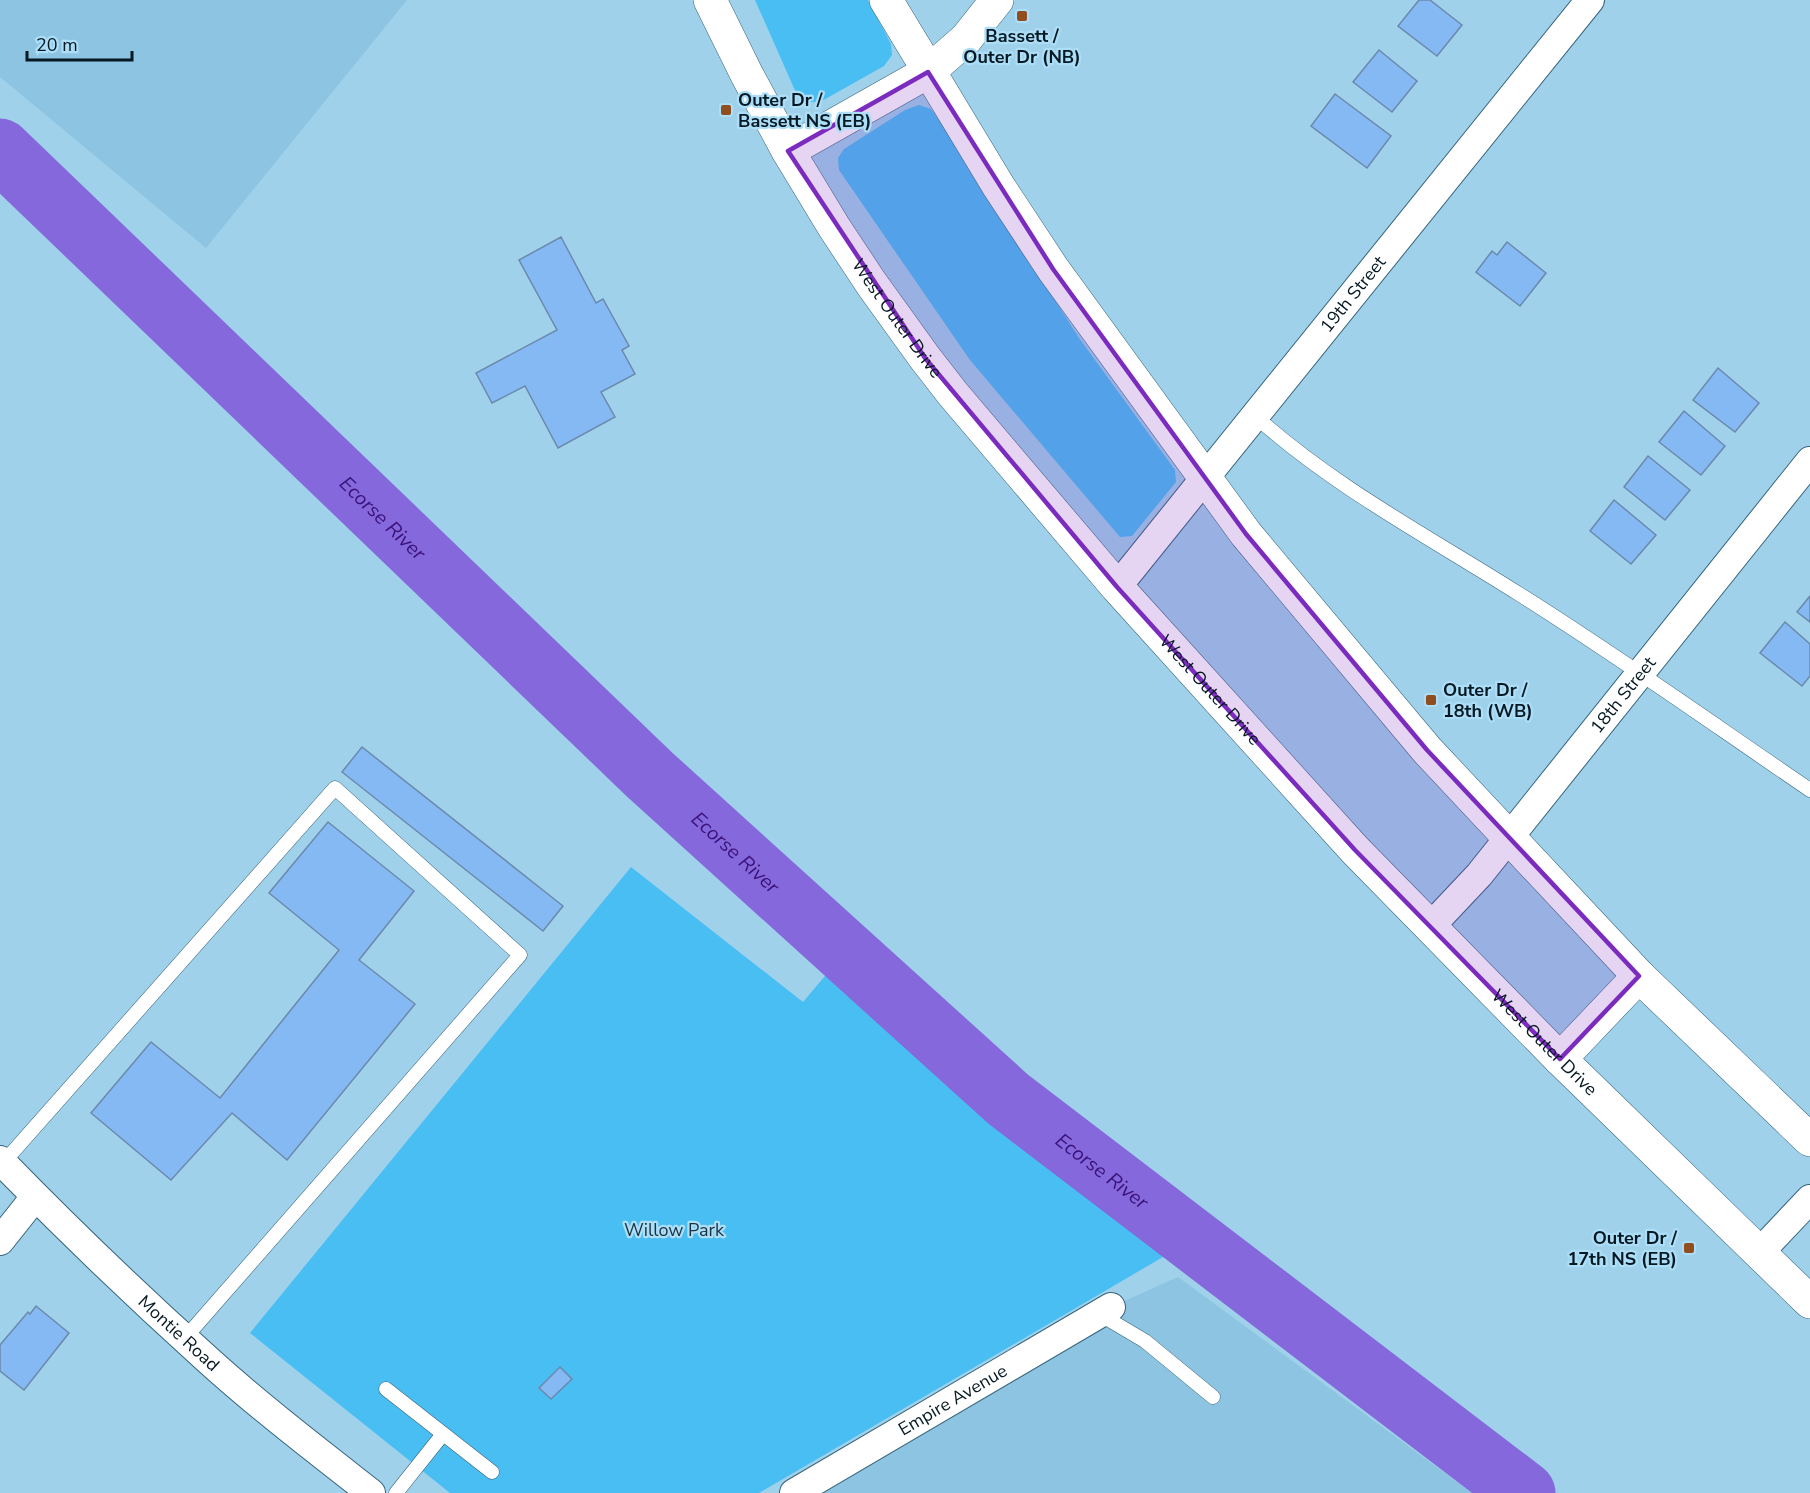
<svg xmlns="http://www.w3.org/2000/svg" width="1810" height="1493" font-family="'Nunito Sans',sans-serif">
  <rect width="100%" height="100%" fill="#a0d1eb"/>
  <g fill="#8cc4e1">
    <polygon points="0,0 407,0 206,248 0,77"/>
    <polygon points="1178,1277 1472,1493 794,1493 1111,1307"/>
  </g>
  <g fill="#49bef3">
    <polygon points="755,0 868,0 891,44 892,55 884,66 820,102 808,102 797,95"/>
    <polygon points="919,105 931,109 956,144 1079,338 1175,470 1176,482 1132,536 1120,537 970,360 839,170 838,158 844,149 905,110"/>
    <polygon points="631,867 803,1002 841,957 1187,1243 759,1493 450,1493 250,1333"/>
  </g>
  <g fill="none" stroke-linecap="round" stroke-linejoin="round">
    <path stroke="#8568db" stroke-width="63" id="s1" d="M0,150l650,625 358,324 516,394"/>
  </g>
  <g fill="#84b9f4" stroke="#6b89ac" stroke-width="1.5">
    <polygon points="1419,0 1430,0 1462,25 1437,56 1398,26"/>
    <polygon points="1379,50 1417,81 1392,112 1353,82"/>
    <polygon points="1335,94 1391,136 1367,168 1311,126"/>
    <polygon points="561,237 596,303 603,299 629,346 622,350 635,374 601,392 615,417 558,448 525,386 492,403 476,373 557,330 519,260"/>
    <polygon points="1507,242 1546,273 1520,306 1476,272 1492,251 1497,255"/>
    <polygon points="1718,368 1759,403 1735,432 1693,400"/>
    <polygon points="1684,411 1725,446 1701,475 1659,442"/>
    <polygon points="1648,456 1690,490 1665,520 1624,487"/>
    <polygon points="1614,500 1656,535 1631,564 1590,531"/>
    <polygon points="1810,596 1810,622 1797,612"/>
    <polygon points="1785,622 1810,644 1810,676 1802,686 1760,653"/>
    <polygon points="362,747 563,906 543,931 342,772"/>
    <polygon points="328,822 414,891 359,960 415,1004 287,1160 232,1113 171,1180 91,1113 151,1042 220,1098 339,950 269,893"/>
    <polygon points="36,1306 69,1333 24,1390 0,1371 0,1345 28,1312 30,1314"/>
    <polygon points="560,1367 572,1379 551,1399 539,1388"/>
  </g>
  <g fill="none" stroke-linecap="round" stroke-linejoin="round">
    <defs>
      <g id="lane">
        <path d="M1255,416c79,71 174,121 264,178 99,62 194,130 291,196"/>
        <polyline points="3,1163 335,788 520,955 185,1338"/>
        <polyline points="1101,1315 1145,1341 1213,1397"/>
        <polyline points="386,1389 492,1472"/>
        <polyline points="396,1493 443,1434"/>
      </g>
      <g id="street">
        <path id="s2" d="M1117,587l473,-587"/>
        <path id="s3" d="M1430,927l49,-52 331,-414"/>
        <path id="s4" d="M0,1160c67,69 137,136 208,200 52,47 108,90 163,133"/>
        <polyline points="0,1241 35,1197"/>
        <polyline points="1759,1253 1810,1199"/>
        <path id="s5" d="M794,1493l317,-186"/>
      </g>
      <g id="secondary">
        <path id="s6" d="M710,0l37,75 41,76 46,76 37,56 54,75 28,36 164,193 238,263 205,209 250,243"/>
        <polyline points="886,0 999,187 1053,269 1246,534 1427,750 1639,976 1810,1140"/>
        <polyline points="788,151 928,72 966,39 997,0"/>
        <polyline points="1560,1059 1639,976"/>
      </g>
    </defs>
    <use href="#lane" stroke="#36647b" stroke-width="15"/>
    <use href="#street" stroke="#36647b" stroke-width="30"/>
    <use href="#secondary" stroke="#36647b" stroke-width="34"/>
    <use href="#lane" stroke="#fff" stroke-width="14"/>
    <use href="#street" stroke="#fff" stroke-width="28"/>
    <use href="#secondary" stroke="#fff" stroke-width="33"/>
  </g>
  <path fill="#7b2cbf" fill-opacity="0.2" stroke="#7b2cbf" stroke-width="4.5" stroke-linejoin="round" d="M928,72l125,197 193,265 181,216 212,226 -79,83 -205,-209 -238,-263 -192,-229 -137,-207z"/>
  <g fill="#904d1e" stroke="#addef8" stroke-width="2">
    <rect x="1016" y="10" width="12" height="12" rx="3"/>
    <rect x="720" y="104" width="12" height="12" rx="3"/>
    <rect x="1425" y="694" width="12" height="12" rx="3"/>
    <rect x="1683" y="1242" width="12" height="12" rx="3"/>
  </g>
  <g text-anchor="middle" stroke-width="4.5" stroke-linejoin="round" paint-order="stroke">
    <g font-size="18" font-weight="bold" fill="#061922" stroke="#addef8" text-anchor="start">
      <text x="1022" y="42" text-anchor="middle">Bassett /<tspan x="1022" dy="21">Outer Dr (NB)</tspan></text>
      <text x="738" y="106">Outer Dr /<tspan x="738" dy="21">Bassett NS (EB)</tspan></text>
      <text x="1443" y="696">Outer Dr /<tspan x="1443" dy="21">18th (WB)</tspan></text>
      <text x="1677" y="1244" text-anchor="end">Outer Dr /<tspan x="1677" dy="21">17th NS (EB)</tspan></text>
    </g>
    <g font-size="18" fill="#061922" stroke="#addef8">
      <text dy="6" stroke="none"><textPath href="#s2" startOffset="376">19th Street</textPath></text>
      <text dy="6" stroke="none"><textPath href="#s6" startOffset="370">West Outer Drive</textPath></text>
      <text dy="6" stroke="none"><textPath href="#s6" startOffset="856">West Outer Drive</textPath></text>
      <text dy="6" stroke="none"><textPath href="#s3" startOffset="302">18th Street</textPath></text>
      <text dy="6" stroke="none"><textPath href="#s6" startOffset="1342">West Outer Drive</textPath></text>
      <text dy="6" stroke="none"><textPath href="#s4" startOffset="249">Montie Road</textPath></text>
      <text dy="6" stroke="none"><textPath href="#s5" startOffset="184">Empire Avenue</textPath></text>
    </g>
    <g font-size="18" fill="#183240" stroke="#addef8">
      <text x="674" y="1236">Willow Park</text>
    </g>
    <g font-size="20" font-style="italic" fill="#3a127b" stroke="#addef8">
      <text dy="7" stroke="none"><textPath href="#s1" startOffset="531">Ecorse River</textPath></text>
      <text dy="7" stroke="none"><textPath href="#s1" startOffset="1017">Ecorse River</textPath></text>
      <text dy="7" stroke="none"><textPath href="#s1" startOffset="1503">Ecorse River</textPath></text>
    </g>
  </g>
  <path d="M27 51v9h105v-9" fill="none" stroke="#061922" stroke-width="3"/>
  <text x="36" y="51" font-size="18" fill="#061922" stroke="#addef8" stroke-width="4.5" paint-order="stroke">20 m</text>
</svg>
